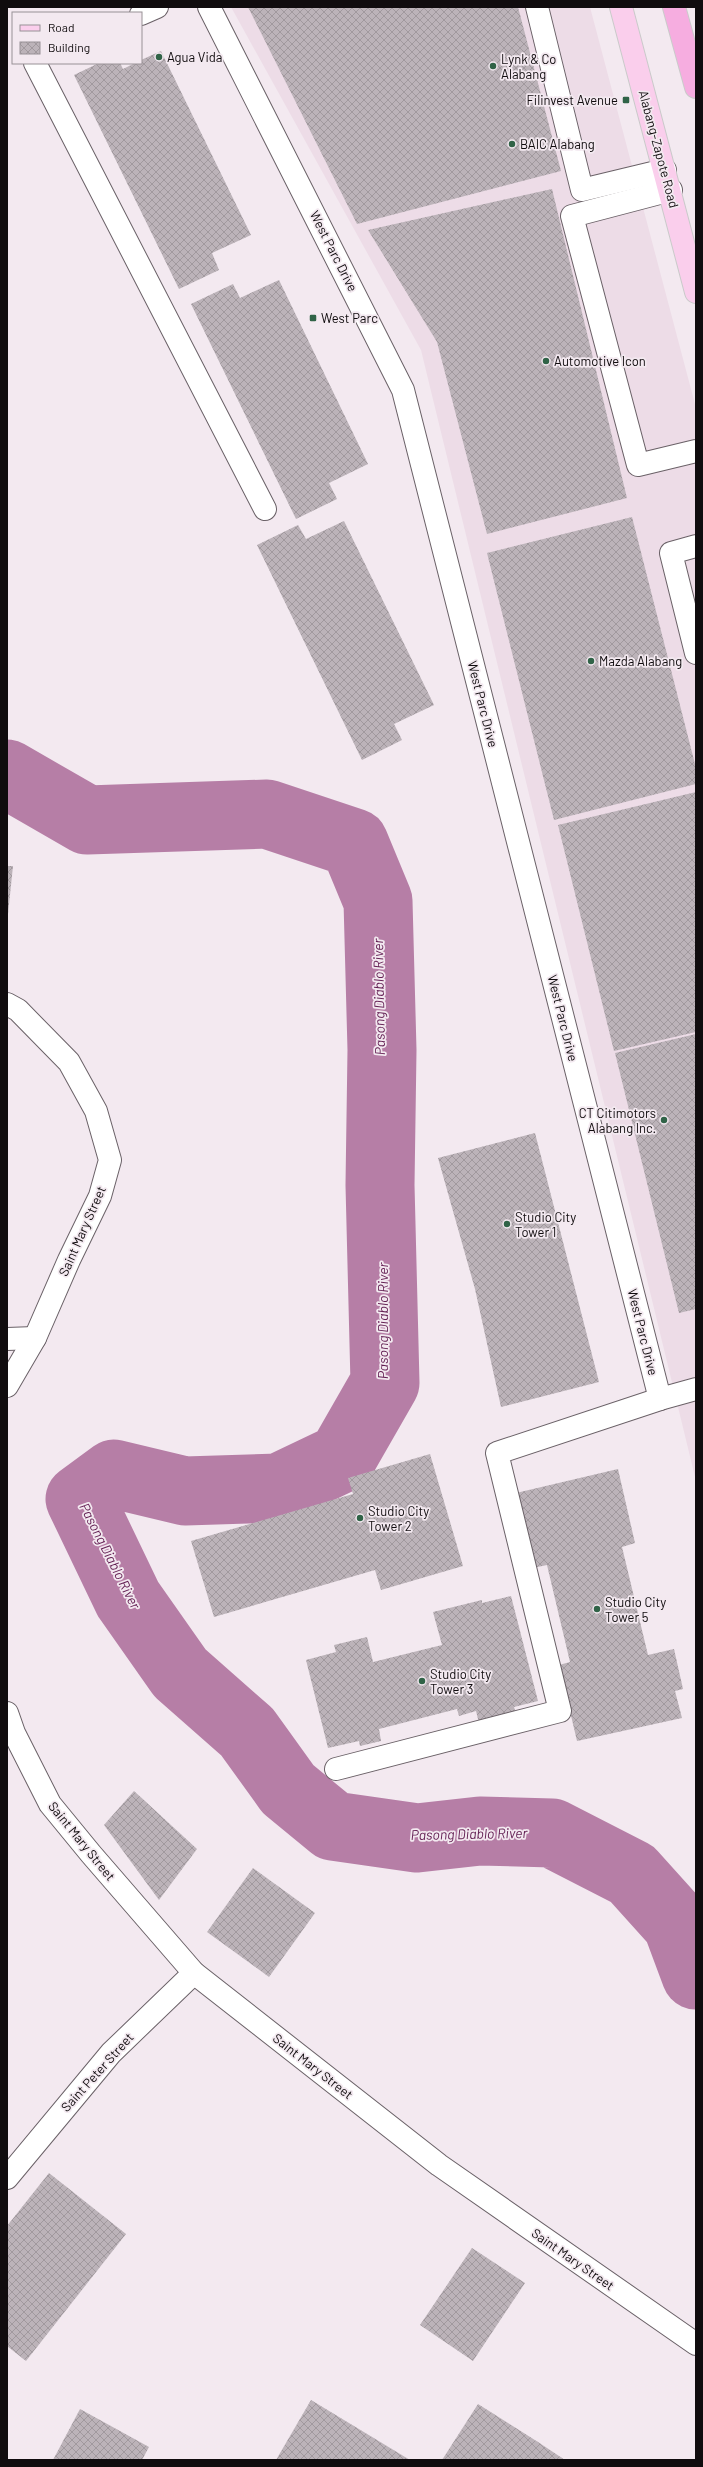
<svg xmlns="http://www.w3.org/2000/svg" width="703" height="2467" font-family="Barlow,sans-serif">
  <defs>
    <pattern id="building-cross-hatch" width="8" height="8" patternUnits="userSpaceOnUse"><rect width="8" height="8" fill="#bcb3b9"/><path d="M0 0l8 8M0 8l8-8" fill="none" stroke="#a1999e"/></pattern>
  </defs>
  <rect width="100%" height="100%" fill="#f3e9f0"/>
  <polygon fill="#eddce7" points="231,7 590,7 696,408 696,1481 421,350"/>
  <g fill="none" stroke-linecap="round" stroke-linejoin="round">
    <polyline stroke="#b67ea6" stroke-width="69" points="7,774 87,820 267,814 354,843 378,901 382,1050 380,1185 385,1383 342,1458 279,1488 185,1491 114,1474 80,1499 128,1599 180,1673 247,1732 288,1789 333,1826 417,1838 480,1831 552,1833 632,1874 677,1924 696,1975"/>
  </g>
  <g fill="url(#building-cross-hatch)">
    <polygon points="248,7 518,7 561,171 357,224"/>
    <polygon points="161,51 251,235 212,253 219,270 179,289 74,75 99,63 120,63 123,69 135,63 141,63 141,60"/>
    <polygon points="552,189 627,498 487,534 437,342 368,230"/>
    <polygon points="279,280 368,464 329,483 337,499 296,519 191,304 233,284 240,298"/>
    <polygon points="632,517 696,768 696,784 554,820 487,553"/>
    <polygon points="344,521 434,705 394,724 402,740 362,760 257,545 298,525 306,539"/>
    <polygon points="696,792 696,1032 614,1051 558,825"/>
    <polygon points="7,866 13,866 8,914 7,914"/>
    <polygon points="696,1034 696,1309 679,1313 615,1053"/>
    <polygon points="535,1133 599,1382 501,1407 475,1289 438,1158"/>
    <polygon points="430,1454 463,1566 381,1590 375,1570 214,1617 191,1541 353,1494 348,1478"/>
    <polygon points="618,1469 635,1543 622,1547 648,1655 674,1649 683,1689 675,1691 682,1718 577,1741 559,1665 570,1662 547,1565 533,1568 516,1493"/>
    <polygon points="511,1596 538,1701 514,1707 516,1714 479,1723 476,1711 459,1716 457,1709 379,1729 381,1741 360,1746 359,1741 328,1748 306,1660 336,1652 334,1645 367,1637 373,1662 442,1645 433,1612 482,1600 482,1603"/>
    <polygon points="134,1791 197,1849 159,1900 104,1825"/>
    <polygon points="253,1868 315,1913 269,1977 207,1932"/>
    <polygon points="49,2173 126,2234 26,2361 7,2346 7,2226"/>
    <polygon points="472,2248 525,2283 473,2361 420,2325"/>
    <polygon points="311,2400 410,2460 276,2460"/>
    <polygon points="478,2404 538,2442 565,2460 442,2460"/>
    <polygon points="80,2409 149,2447 142,2460 53,2460"/>
  </g>
  <g fill="none" stroke-linecap="round" stroke-linejoin="round">
    <defs>
      <g id="minor">
        <polyline points="209,7 403,390 660,1399"/>
        <polyline points="537,7 582,190 665,170"/>
        <polyline points="141,14 157,7"/>
        <polyline points="35,63 265,509"/>
        <polyline points="671,190 572,216 638,465 696,451"/>
        <polyline points="696,546 671,553 696,653"/>
        <polyline points="7,1004 18,1010 69,1062 96,1111 110,1160 100,1196 69,1260 35,1338 7,1386"/>
        <polyline points="7,1339 35,1338"/>
        <polyline points="7,1713 14,1733 50,1804 91,1854 194,1973 439,2165 696,2344"/>
        <polyline points="336,1769 560,1711 497,1453 660,1399 696,1389"/>
        <polyline points="7,2178 111,2053 194,1973"/>
      </g>
      <polyline id="major" points="621,7 696,292"/>
      <polyline id="highway" points="674,7 696,87"/>
    </defs>
    <use href="#minor" stroke="#6a6167" stroke-width="24"/>
    <use href="#major" stroke="#cacaca" stroke-width="24"/>
    <use href="#highway" stroke="#cacaca" stroke-width="24"/>
    <use href="#minor" stroke="#fff" stroke-width="22"/>
    <use href="#major" stroke="#faceec" stroke-width="22"/>
    <use href="#highway" stroke="#f6ade0" stroke-width="22"/>
  </g>
  <g fill="#306347" stroke="#f3e9f0" stroke-width="1.5">
    <circle cx="159" cy="57" r="4"/>
    <circle cx="493" cy="66" r="4"/>
    <rect x="622" y="96" width="8" height="8" rx="2"/>
    <circle cx="512" cy="144" r="4"/>
    <rect x="309" y="314" width="8" height="8" rx="2"/>
    <circle cx="546" cy="361" r="4"/>
    <circle cx="591" cy="661" r="4"/>
    <circle cx="664" cy="1120" r="4"/>
    <circle cx="507" cy="1224" r="4"/>
    <circle cx="360" cy="1518" r="4"/>
    <circle cx="597" cy="1609" r="4"/>
    <circle cx="422" cy="1681" r="4"/>
  </g>
  <g text-anchor="middle" stroke-width="3.5" stroke-linejoin="round" paint-order="stroke">
    <g font-size="13" fill="#100c0e" stroke="#f3e9f0" text-anchor="start">
      <text x="167" y="62">Agua Vida</text>
      <text x="501" y="64">Lynk &amp; Co<tspan x="501" dy="15">Alabang</tspan></text>
      <text x="618" y="105" text-anchor="end">Filinvest Avenue</text>
      <text x="520" y="149">BAIC Alabang</text>
      <text x="321" y="323">West Parc</text>
      <text x="554" y="366">Automotive Icon</text>
      <text x="599" y="666">Mazda Alabang</text>
      <text x="656" y="1118" text-anchor="end">CT Citimotors<tspan x="656" dy="15">Alabang Inc.</tspan></text>
      <text x="515" y="1222">Studio City<tspan x="515" dy="15">Tower 1</tspan></text>
      <text x="368" y="1516">Studio City<tspan x="368" dy="15">Tower 2</tspan></text>
      <text x="605" y="1607">Studio City<tspan x="605" dy="15">Tower 5</tspan></text>
      <text x="430" y="1679">Studio City<tspan x="430" dy="15">Tower 3</tspan></text>
    </g>
    <g font-size="13" fill="#100c0e" stroke="#f3e9f0">
      <text transform="translate(659 149) rotate(75)" y="5">Alabang-Zapote Road</text>
      <text transform="translate(334 251) rotate(63)" y="5">West Parc Drive</text>
      <text transform="translate(483 704) rotate(76)" y="5">West Parc Drive</text>
      <text transform="translate(563 1018) rotate(76)" y="5">West Parc Drive</text>
      <text transform="translate(82 1231) rotate(-66)" y="5">Saint Mary Street</text>
      <text transform="translate(643 1332) rotate(76)" y="5">West Parc Drive</text>
      <text transform="translate(82 1841) rotate(51)" y="5">Saint Mary Street</text>
      <text transform="translate(313 2066) rotate(38)" y="5">Saint Mary Street</text>
      <text transform="translate(97 2072) rotate(-48)" y="5">Saint Peter Street</text>
      <text transform="translate(573 2259) rotate(35)" y="5">Saint Mary Street</text>
    </g>
    <g font-size="14" font-style="italic" fill="#621e52" stroke="#f3e9f0">
      <text transform="translate(379 997) rotate(-91)" y="5">Pasong Diablo River</text>
      <text transform="translate(383 1321) rotate(-90)" y="5">Pasong Diablo River</text>
      <text transform="translate(110 1556) rotate(63)" y="5">Pasong Diablo River</text>
      <text transform="translate(469 1834) rotate(-1)" y="5">Pasong Diablo River</text>
    </g>
  </g>
  <rect width="703" height="2467" fill="none" stroke="#100c0e" stroke-width="16"/>
  <rect x="12" y="12" width="130" height="52" fill="#f3e9f0" stroke="#989196"/>
  <rect x="20" y="25" width="20" height="6" fill="#faceec" stroke="#989196"/>
  <text x="48" y="32" font-size="12" fill="#100c0e">Road</text>
  <rect x="20" y="42" width="20" height="12" fill="url(#building-cross-hatch)" stroke="#989196"/>
  <text x="48" y="52" font-size="12" fill="#100c0e">Building</text>
</svg>
